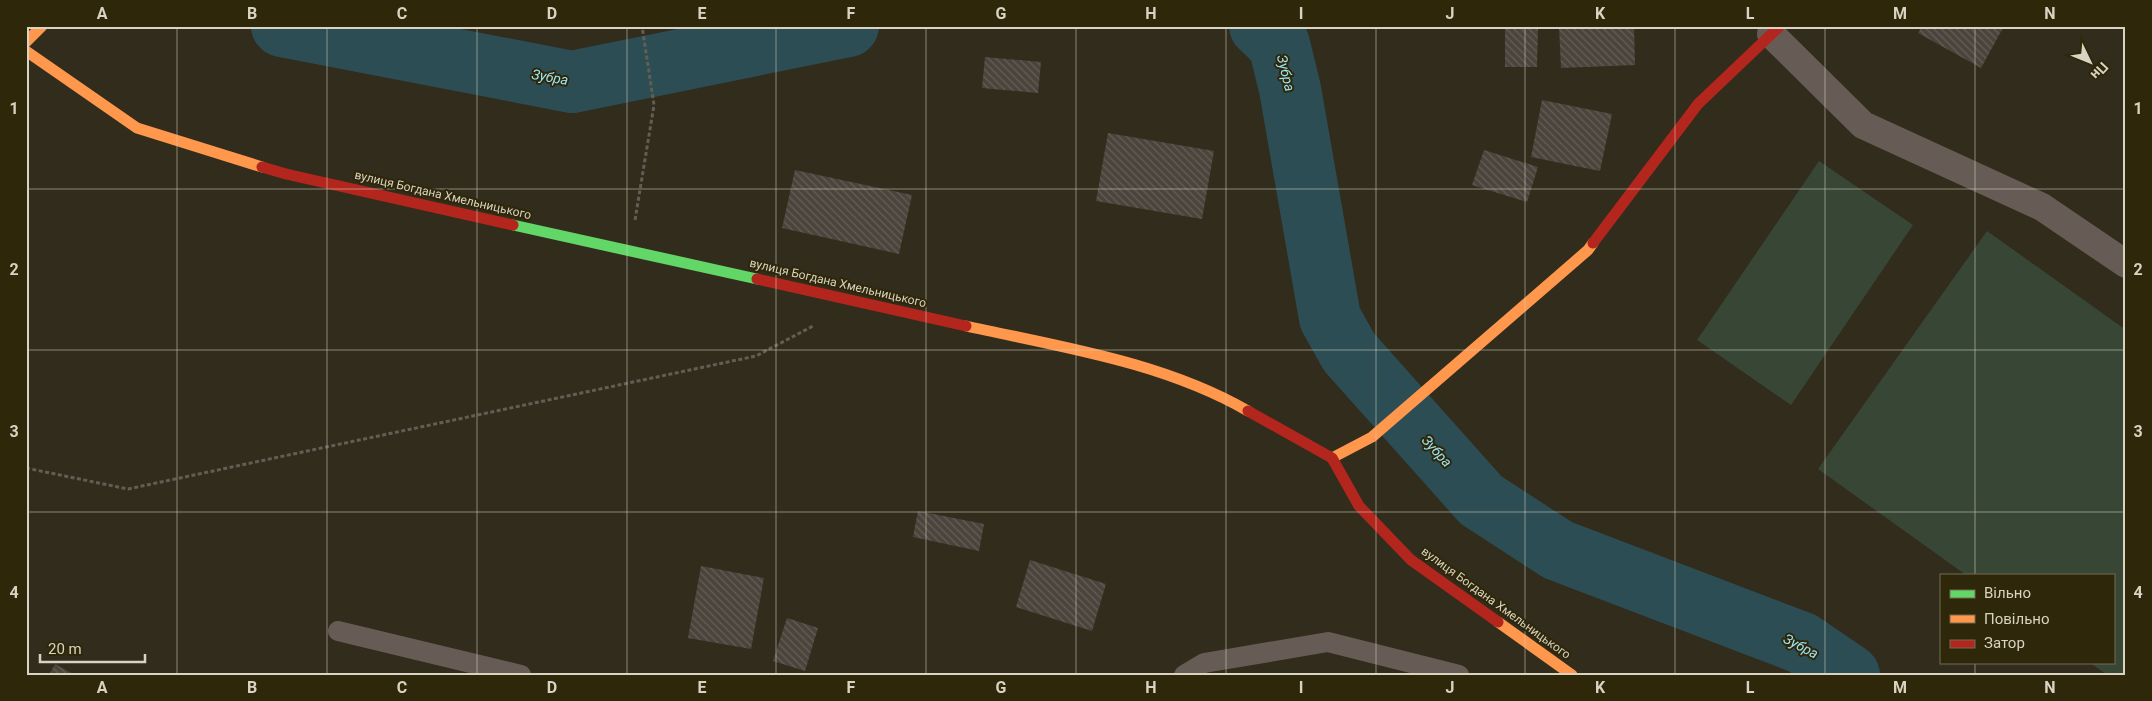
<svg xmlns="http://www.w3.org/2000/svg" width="2152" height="701" font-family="Roboto,sans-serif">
  <defs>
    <pattern id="building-back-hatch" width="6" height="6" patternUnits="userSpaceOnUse" patternTransform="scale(1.25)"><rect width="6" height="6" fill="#4b443d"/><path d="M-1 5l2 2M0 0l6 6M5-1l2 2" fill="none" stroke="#645e57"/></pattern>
  </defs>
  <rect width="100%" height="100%" fill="#312c1b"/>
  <g fill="#384735">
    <polygon points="1819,161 1913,225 1791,405 1697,340"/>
    <polygon points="1987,231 2126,330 2126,675 2107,675 2089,662 2113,662 2113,575 1966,575 1818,469"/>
  </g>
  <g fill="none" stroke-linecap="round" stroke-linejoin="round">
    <g stroke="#2c4d54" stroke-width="62">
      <polyline points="282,26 572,82 848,26"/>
      <polyline points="1260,26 1279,44 1290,89 1330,318 1349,352 1481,500 1558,550 1802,643 1849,675"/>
    </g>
  </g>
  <g fill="url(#building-back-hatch)">
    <polygon points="1505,26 1538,26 1537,67 1505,67"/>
    <polygon points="1559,26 1634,26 1635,65 1561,68"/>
    <polygon points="1922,26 2004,26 1981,68 1918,33"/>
    <polygon points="985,57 1041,62 1038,93 982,88"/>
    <polygon points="1542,100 1612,114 1600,171 1531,157"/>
    <polygon points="1108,133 1214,151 1202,219 1096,201"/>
    <polygon points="1484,150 1538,167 1527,202 1472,185"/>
    <polygon points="795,170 912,195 899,254 782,228"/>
    <polygon points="918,511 984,524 979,551 913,537"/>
    <polygon points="1030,560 1106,584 1092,631 1016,607"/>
    <polygon points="701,566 764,578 751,649 688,638"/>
    <polygon points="787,618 818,628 805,671 773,661"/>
    <polygon points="55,664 75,675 49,675"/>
  </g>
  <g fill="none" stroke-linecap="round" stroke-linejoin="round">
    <g stroke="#645d55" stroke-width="3" stroke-dasharray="4 2.5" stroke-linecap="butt">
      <polyline points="635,220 654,105 642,26"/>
      <polyline points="26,468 128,489 756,356 813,326"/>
    </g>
    <g stroke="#675c55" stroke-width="20">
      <polyline points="338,631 521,675"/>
      <polyline points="1184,675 1204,663 1328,642 1459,675"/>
    </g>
    <polyline stroke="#675c55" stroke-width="28" points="1771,34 1863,125 2042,207 2126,264"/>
    <polyline stroke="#63d668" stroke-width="11" points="513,225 757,279"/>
    <g stroke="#ff974d" stroke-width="11">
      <polyline points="26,42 42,26"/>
      <polyline points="26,51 137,128 262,167"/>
      <path d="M966,326c95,21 197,36 282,85"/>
      <polyline points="1332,458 1372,437 1588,250 1593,243"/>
      <polyline points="1498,622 1572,675"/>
    </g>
    <g stroke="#b3261e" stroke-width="11">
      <polyline points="262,167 286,174 513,225"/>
      <polyline points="1593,243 1698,104 1780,26"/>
      <polyline points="757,279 966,326"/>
      <polyline points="1248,411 1332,458 1359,506 1411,560 1498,622"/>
    </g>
  </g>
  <path fill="none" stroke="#d8d3c2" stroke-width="1" stroke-opacity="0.55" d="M177,26v649M327,26v649M477,26v649M627,26v649M776,26v649M926,26v649M1076,26v649M1226,26v649M1376,26v649M1525,26v649M1675,26v649M1825,26v649M1975,26v549M26,189h2100M26,350h2100M26,512h2100M1975,662v13"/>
  <g text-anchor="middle" stroke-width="4" stroke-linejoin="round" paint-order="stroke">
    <g font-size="12" fill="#d8d3c2" stroke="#2f2709">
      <text transform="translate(443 195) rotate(13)" y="4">вулиця Богдана Хмельницького</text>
      <text transform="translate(838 283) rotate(13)" y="4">вулиця Богдана Хмельницького</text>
      <text transform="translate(1496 603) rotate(36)" y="4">вулиця Богдана Хмельницького</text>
    </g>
    <g font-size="14" font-style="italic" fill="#9be2f5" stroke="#2f2709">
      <text transform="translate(1286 73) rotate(76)" y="5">Зубра</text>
      <text transform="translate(550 77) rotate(10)" y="5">Зубра</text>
      <text transform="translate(1437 451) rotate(48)" y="5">Зубра</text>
      <text transform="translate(1801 646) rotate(28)" y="5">Зубра</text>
    </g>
  </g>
  <rect width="2152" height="701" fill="none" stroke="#2f2709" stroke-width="55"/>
  <rect x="1940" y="574" width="175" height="90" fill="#2f2709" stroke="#736c53"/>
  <rect x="1950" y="590" width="25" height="8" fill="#63d668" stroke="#736c53"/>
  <text x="1984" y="598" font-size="15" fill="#d8d3c2">Вільно</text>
  <rect x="1950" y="615" width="25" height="8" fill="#ff974d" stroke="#736c53"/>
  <text x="1984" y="624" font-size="15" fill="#d8d3c2">Повільно</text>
  <rect x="1950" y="640" width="25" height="8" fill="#b3261e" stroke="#736c53"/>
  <text x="1984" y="648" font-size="15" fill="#d8d3c2">Затор</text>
  <g transform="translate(2090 62) rotate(133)" stroke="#2f2709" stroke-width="4" paint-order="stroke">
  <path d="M0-4L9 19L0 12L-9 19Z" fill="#d8d3c2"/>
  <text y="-8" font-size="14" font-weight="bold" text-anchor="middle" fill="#d8d3c2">Пн</text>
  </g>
  <path d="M40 654v8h105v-8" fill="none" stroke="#d8d3c2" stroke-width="2.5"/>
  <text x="48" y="654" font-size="15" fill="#d8d3c2" stroke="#2f2709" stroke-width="4" paint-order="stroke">20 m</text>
  <rect x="28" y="28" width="2096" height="646" fill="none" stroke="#d8d3c2" stroke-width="2"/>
  <g font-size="16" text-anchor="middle" font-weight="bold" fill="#d8d3c2">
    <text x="102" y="19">A</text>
    <text x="252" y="19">B</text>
    <text x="402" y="19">C</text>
    <text x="552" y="19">D</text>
    <text x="702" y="19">E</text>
    <text x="851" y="19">F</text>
    <text x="1001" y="19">G</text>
    <text x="1151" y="19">H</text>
    <text x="1301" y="19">I</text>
    <text x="1450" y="19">J</text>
    <text x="1600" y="19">K</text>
    <text x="1750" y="19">L</text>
    <text x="1900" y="19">M</text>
    <text x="2050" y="19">N</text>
    <text x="14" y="114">1</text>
    <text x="2138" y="114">1</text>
    <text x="14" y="275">2</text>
    <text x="2138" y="275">2</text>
    <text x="14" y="437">3</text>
    <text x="2138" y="437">3</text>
    <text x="14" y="598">4</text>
    <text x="2138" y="598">4</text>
    <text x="102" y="693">A</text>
    <text x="252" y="693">B</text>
    <text x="402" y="693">C</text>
    <text x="552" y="693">D</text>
    <text x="702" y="693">E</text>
    <text x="851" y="693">F</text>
    <text x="1001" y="693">G</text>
    <text x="1151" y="693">H</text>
    <text x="1301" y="693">I</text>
    <text x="1450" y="693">J</text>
    <text x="1600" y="693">K</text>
    <text x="1750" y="693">L</text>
    <text x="1900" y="693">M</text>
    <text x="2050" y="693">N</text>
  </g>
</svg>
